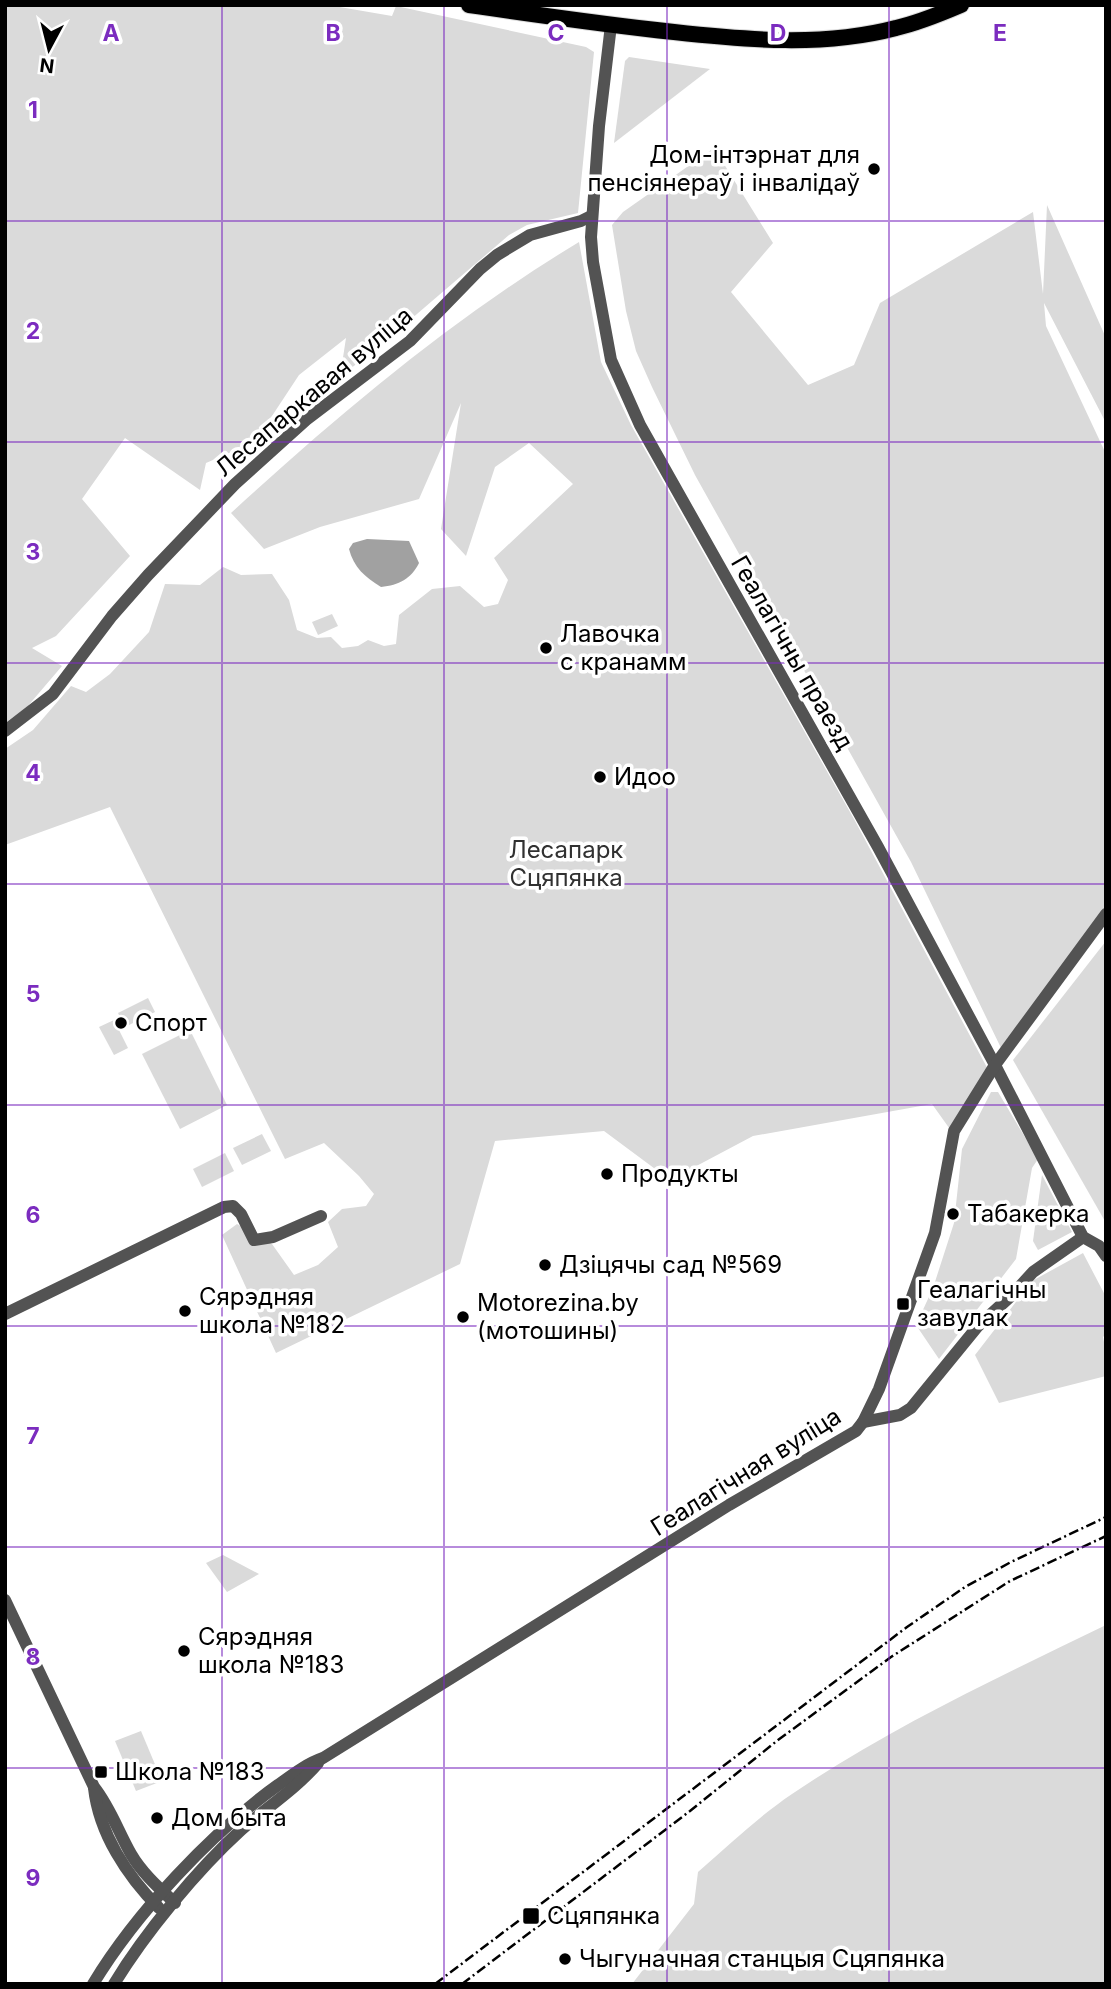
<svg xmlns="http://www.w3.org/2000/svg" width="1111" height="1989" font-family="Inter,sans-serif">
  <rect width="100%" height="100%" fill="#fff"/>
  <g fill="#dadada">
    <polygon points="5,5 328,5 392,16 396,6 586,47 594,52 578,213 527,225 509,235 389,338 340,377 346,338 299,375 272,416 241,448 206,463 200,490 125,438 82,499 130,556 56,636 32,648 62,666 27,707 5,723"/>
    <polygon points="629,57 710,69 614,143 625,61"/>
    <polygon points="714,148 773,243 731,292 808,385 854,365 880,303 1033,212 1043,294 1047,205 1106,338 1106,423 1044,303 1046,326 1106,454 1106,908 1002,1050 911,862 695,475 652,387 636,351 626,311 612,225 623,212"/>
    <path d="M579,242l22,120 30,63 223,394 137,256 -30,47 -4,17 -25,-35 -179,32 -83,44 -66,-49 -109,10 -35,123 -184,89 -54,-118 15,-11 35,20 22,31 24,-10 20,-18 -10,-25 14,-13 24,-3 8,-12 -15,-18 -35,-33 -39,16 -175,-352 -105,38v-96l28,-19 38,-44 15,6 24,-18 39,-42 16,-48 35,1 23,-18 18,8 31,-1 17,26 8,30 20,8 14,-1 11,11 16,-2 10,-6 16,6 12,-2 3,-29 33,-26 28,-3 24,21 14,-3 10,-24 -14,-22 79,-74 -44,-41 -34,24 -29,89 -25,-27 20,-126 -42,96 -99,28 -56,22 -33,-36c108,-99 222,-195 348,-271z"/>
    <polygon points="332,614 338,626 318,635 312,622"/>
    <polygon points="1106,941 1106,1223 1013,1060"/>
    <polygon points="148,998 155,1012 125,1027 118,1013"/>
    <polygon points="114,1020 128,1048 114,1055 99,1027"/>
    <polygon points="190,1030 227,1105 180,1129 142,1054"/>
    <polygon points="991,1092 998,1092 1038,1159 1032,1168 1016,1259 939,1359 916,1325 933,1288 954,1223 962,1149"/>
    <polygon points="262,1134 271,1151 242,1165 233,1148"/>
    <polygon points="225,1153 234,1171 202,1187 193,1169"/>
    <polygon points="1042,1175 1072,1232 1038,1250 1033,1241"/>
    <polygon points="1083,1253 1106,1297 1106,1334 1103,1337 1106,1352 1106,1376 999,1403 975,1355 1032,1281"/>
    <polygon points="223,1555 259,1574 227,1592 206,1563"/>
    <path d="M1106,1625v359h-474l62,-80 4,-32c31,-27 60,-55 94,-78 99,-67 207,-117 314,-169z"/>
    <polygon points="141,1731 162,1781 136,1791 115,1741"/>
  </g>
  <path fill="#a1a1a1" d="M367,539l42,2 10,22c-8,16 -20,22 -38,24 -16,-10 -27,-19 -32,-38l4,-6z"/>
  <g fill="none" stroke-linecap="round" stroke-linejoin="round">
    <defs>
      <path id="major" d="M469,5c69,10 137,20 205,27 73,8 150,15 222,-4 22,-5 44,-14 65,-23"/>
    </defs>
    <use href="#major" stroke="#dbdbdb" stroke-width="18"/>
    <g stroke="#535353" stroke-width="12">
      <polyline points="611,25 599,126 591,237 593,262 611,360 640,425 878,847 995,1065 1083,1237 1099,1246 1106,1256"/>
      <polyline points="5,731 53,694 112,616 148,575 235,484 306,420 410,341 480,269 497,255 530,235 581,221 591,216"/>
      <polyline points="5,1314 224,1207 233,1206 241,1214 254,1240 273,1237 321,1216"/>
      <polyline points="863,1422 900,1415 911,1408 978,1326 1012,1295 1033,1272 1083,1237"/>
      <path d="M5,1600l89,187c16,20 24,44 37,67 11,19 28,34 44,49"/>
      <path d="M94,1788c5,45 33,88 65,120"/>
      <path d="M93,1984c43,-71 118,-151 185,-199 14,-10 28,-21 45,-27l406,-253 127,-74 7,-9 16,-33 56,-156 19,-102 41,-66 111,-151"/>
      <path d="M114,1984c31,-51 83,-114 127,-154 25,-22 55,-41 77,-67"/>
    </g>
    <use href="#major" stroke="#000" stroke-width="16"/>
    <g stroke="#000" stroke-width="2.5" stroke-dasharray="10 3.5 2 3.5" stroke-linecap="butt">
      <polyline points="435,1984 907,1627 965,1587 1011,1562 1106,1517"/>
      <polyline points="462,1984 690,1811 778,1740 891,1657 1010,1581 1106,1536"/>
    </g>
  </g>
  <path fill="none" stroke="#7b2cbf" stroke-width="2" stroke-opacity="0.55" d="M222,5v1979M444,5v1979M667,5v1979M889,5v1979M5,221h1101M5,442h1101M5,663h1101M5,884h1101M5,1105h1101M5,1326h1101M5,1547h1101M5,1768h1101"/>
  <g fill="#000" stroke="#fff" stroke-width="2.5">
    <circle cx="874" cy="169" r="7"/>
    <circle cx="546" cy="648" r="7"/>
    <circle cx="600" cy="777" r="7"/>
    <circle cx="121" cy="1023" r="7"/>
    <circle cx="607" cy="1174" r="7"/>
    <circle cx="953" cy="1214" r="7"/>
    <circle cx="545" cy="1265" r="7"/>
    <rect x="896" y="1297" width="14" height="14" rx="3.5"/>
    <circle cx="185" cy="1311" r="7"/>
    <circle cx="463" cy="1317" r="7"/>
    <circle cx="184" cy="1651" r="7"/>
    <rect x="94" y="1765" width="14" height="14" rx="3.5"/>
    <circle cx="157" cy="1818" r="7"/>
    <rect x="522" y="1907" width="18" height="18" rx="3.5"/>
    <circle cx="565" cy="1959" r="7"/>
  </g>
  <g text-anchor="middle" stroke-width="7" stroke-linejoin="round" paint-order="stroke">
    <g font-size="24" fill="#000" stroke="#fff" text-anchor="start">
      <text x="860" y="163" text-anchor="end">Дом-інтэрнат для<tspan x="860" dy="28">пенсіянераў і інвалідаў</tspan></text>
      <text x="560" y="642">Лавочка<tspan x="560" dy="28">с кранамм</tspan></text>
      <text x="614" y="785">Идоо</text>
      <text x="135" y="1031">Спорт</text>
      <text x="621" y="1182">Продукты</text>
      <text x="967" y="1222">Табакерка</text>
      <text x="559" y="1273">Дзіцячы сад №569</text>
      <text x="917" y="1298">Геалагічны<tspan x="917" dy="28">завулак</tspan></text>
      <text x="199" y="1305">Сярэдняя<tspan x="199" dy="28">школа №182</tspan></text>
      <text x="477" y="1311">Motorezina.by<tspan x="477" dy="28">(мотошины)</tspan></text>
      <text x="198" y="1645">Сярэдняя<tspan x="198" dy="28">школа №183</tspan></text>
      <text x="115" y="1780">Школа №183</text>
      <text x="171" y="1826">Дом быта</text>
      <text x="547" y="1924">Сцяпянка</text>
      <text x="579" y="1967">Чыгуначная станцыя Сцяпянка</text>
    </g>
    <g font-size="24" fill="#000" stroke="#fff">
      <text transform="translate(314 392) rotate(-40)" y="8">Лесапаркавая вуліца</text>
      <text transform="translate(792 653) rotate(60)" y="8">Геалагічны праезд</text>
      <text transform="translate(746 1472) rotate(-32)" y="8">Геалагічная вуліца</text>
    </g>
    <g font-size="24" fill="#313131" stroke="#fff">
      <text x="566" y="858">Лесапарк<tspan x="566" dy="28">Сцяпянка</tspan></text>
    </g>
  </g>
  <g font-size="23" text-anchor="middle" font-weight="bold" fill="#7b2cbf" stroke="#fff" stroke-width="7" stroke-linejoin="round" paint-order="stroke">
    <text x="111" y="41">A</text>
    <text x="333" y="41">B</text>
    <text x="556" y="41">C</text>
    <text x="778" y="41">D</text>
    <text x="1000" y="41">E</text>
    <text x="33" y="118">1</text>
    <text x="33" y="339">2</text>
    <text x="33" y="560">3</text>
    <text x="33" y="781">4</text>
    <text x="33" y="1002">5</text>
    <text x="33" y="1223">6</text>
    <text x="33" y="1444">7</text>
    <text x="33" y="1665">8</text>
    <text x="33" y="1886">9</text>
  </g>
  <rect width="1111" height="1989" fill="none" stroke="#000000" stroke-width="14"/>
  <g transform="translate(49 49) rotate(187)" stroke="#ffffff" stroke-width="5" paint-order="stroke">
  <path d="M0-5L12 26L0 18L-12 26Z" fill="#000000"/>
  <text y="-10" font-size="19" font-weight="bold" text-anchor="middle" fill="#000000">N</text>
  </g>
</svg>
